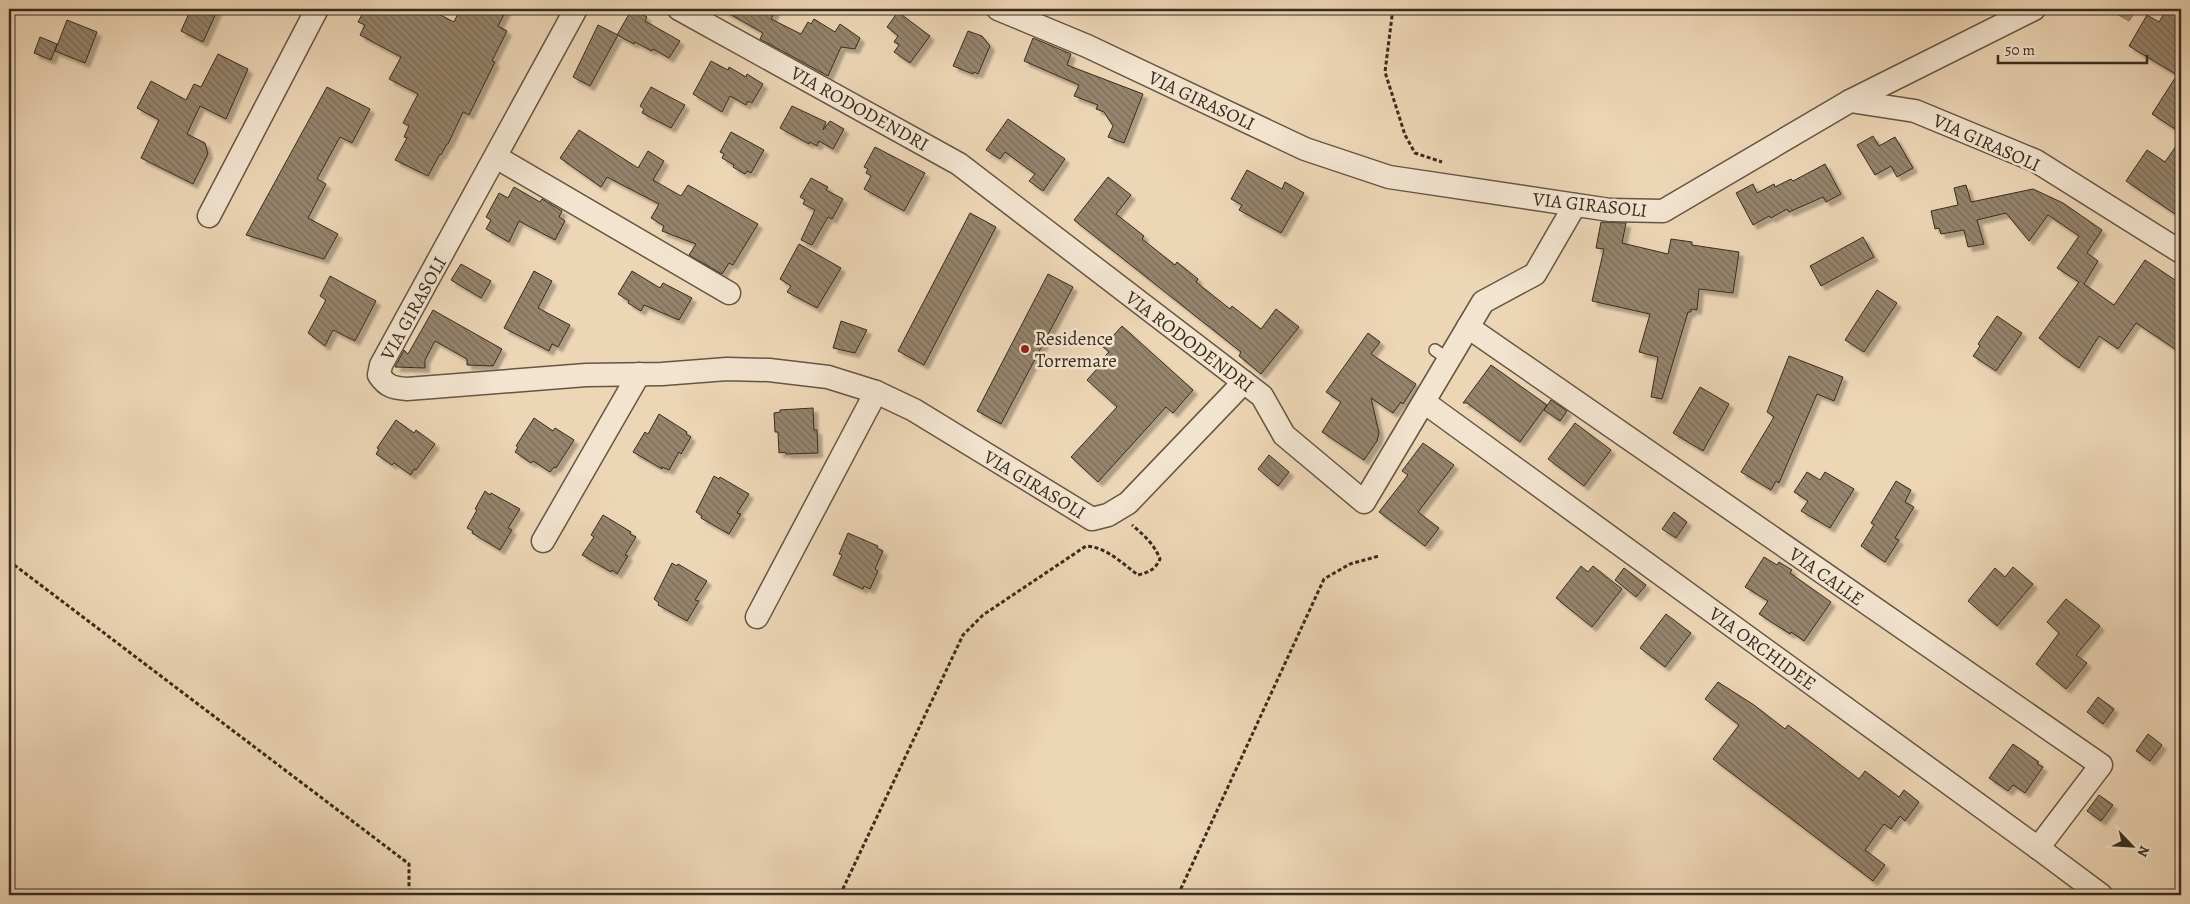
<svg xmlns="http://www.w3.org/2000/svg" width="2190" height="904" font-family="Alegreya,serif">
  <defs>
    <pattern id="water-waves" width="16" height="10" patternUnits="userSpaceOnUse" patternTransform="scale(1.25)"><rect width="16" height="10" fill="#af9c82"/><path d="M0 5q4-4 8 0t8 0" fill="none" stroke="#8f7f6a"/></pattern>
    <pattern id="building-back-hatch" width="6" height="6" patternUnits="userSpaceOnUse" patternTransform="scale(1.25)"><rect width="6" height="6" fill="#96846d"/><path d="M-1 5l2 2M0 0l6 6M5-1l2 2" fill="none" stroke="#7b6c59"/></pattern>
    <filter id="shadow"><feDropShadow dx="4.5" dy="4.5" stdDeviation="1" flood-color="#0004"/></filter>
  </defs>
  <rect width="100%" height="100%" fill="#edd6b6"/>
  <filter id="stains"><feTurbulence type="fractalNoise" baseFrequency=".004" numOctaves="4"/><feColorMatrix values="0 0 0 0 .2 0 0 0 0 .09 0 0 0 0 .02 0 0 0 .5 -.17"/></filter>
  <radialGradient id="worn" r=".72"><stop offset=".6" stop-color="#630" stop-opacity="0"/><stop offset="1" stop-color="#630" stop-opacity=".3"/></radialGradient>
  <polygon fill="url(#water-waves)" stroke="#7f6f5a" points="2111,9 2137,9 2129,21 2110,10"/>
  <g fill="url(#building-back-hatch)" stroke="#382c1d" filter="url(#shadow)">
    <polygon points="191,9 218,9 203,42 181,31"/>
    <polygon points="365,9 429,9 454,22 460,9 507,9 498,26 507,31 492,61 495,62 469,115 463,112 448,144 447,144 441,155 440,154 428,176 395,160 407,138 404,137 409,126 403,123 418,94 389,79 401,57 360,35 365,25 358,22"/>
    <polygon points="632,9 647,17 645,21 680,41 669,58 653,49 652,51 635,42 634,44 617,35"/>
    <polygon points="721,9 776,9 771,19 801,34 808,22 811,24 814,19 835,32 840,24 860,38 855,49 841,47 828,76 760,39 763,33"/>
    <polygon points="2167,9 2181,9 2181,133 2152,114 2177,75 2129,46 2147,15 2159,22"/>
    <polygon points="898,12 930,36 910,63 894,52 899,45 894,42 898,36 887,27"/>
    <polygon points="67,20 97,32 85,63 55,51"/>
    <polygon points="598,25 618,35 590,86 573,77"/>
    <polygon points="968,31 982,36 990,46 978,74 974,72 973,74 953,66"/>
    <polygon points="40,37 57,44 51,60 34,53"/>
    <polygon points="1033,38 1071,54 1067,65 1143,94 1124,143 1108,137 1113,126 1104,112 1096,109 1098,105 1074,96 1079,85 1024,61"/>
    <polygon points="218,54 248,69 226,119 200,106 187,134 205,143 208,154 193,184 141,158 159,120 137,108 151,81 186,100 194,84 201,87"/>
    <polygon points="711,61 728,70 729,67 746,77 747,74 763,84 752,103 748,101 746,105 730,96 722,112 693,94"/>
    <polygon points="327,87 370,109 352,143 340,137 317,179 326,184 308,218 338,234 324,259 246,235"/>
    <polygon points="651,87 685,105 671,128 642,113 644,109 640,106"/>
    <polygon points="792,106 826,122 823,130 830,121 844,129 833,149 819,141 817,146 810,142 809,144 780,128"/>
    <polygon points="1008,119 1065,159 1043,191 1029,181 1035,174 1005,152 1000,159 986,150"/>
    <polygon points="579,130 638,168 648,151 664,161 653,180 681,196 688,185 758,224 733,265 729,263 722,274 689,255 696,244 662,231 664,226 651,218 659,204 607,177 601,187 560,158"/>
    <polygon points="731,132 764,150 751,173 747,171 745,174 733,167 734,165 722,158 724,154 720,152"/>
    <polygon points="1873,136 1879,146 1895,137 1913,168 1897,177 1891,166 1875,175 1857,145"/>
    <polygon points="2181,139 2181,218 2126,181 2147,150 2165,162"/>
    <polygon points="875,147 925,173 904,211 864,189 871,176 866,173 868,169 864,167"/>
    <polygon points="1825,164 1841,194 1826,202 1823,197 1789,212 1787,209 1771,218 1769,216 1753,225 1736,193 1753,184 1757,193 1774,184 1775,187 1791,179 1793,181"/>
    <polygon points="1247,170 1282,189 1285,182 1304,193 1281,233 1239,210 1242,205 1231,199"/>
    <polygon points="1108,177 1131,195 1116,214 1144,236 1142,239 1175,265 1177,262 1198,279 1196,282 1230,309 1232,306 1261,329 1276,309 1299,327 1261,374 1239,356 1241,352 1074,220"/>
    <polygon points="811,178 828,187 826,190 843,199 832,219 828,217 812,245 801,240 815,210 803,204 805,200 800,197"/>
    <polygon points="1966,185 1971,202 2033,189 2063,203 2102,230 2087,253 2098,261 2084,284 2114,305 2145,260 2181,284 2181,353 2136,323 2118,349 2099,336 2079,368 2062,356 2039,338 2079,282 2057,268 2079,236 2048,215 2029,241 2006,213 1977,220 1984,244 1968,247 1964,230 1941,234 1939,228 1935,229 1931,211 1958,205 1954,188"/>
    <polygon points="514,187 540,202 542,199 562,211 559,217 565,221 555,240 519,221 509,242 486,229 491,220 486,217 499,193 508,198"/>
    <polygon points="970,213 996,227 924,365 898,351"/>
    <polygon points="1601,222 1626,223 1622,243 1668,254 1671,239 1692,242 1692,245 1739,252 1733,293 1699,289 1697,310 1691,309 1691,312 1688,312 1662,399 1651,397 1658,357 1639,352 1650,314 1592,301 1604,249 1596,248"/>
    <polygon points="1863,237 1874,257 1821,286 1810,266"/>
    <polygon points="799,244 841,268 817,308 787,292 791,286 780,279"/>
    <polygon points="461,264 491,281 481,298 451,280"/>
    <polygon points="534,271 552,281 538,308 570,325 558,347 552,344 549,351 504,328"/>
    <polygon points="632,271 660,288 663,283 692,298 679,320 644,305 641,311 628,303 629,301 618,294"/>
    <polygon points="1048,274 1073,287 1001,424 977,411"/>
    <polygon points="330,276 376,301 355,341 333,330 325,346 308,333 326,300 320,296"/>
    <polygon points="1877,290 1897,303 1864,352 1845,340"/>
    <polygon points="433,310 502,349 493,366 467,365 467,359 435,341 425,360 425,368 395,367 404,350 408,354"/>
    <polygon points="1997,316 2022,333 1996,371 1973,356 1980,346 1978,344"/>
    <polygon points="841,321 867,330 855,353 833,348"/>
    <polygon points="1122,326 1193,390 1173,413 1166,407 1098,482 1071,457 1117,407 1087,380 1106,359 1104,357 1109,352 1103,347"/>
    <polygon points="1368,333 1380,342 1371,354 1416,384 1403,404 1401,402 1393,413 1371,398 1379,433 1377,441 1364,460 1322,432 1341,402 1326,392"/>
    <polygon points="1789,356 1843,377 1834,401 1817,394 1779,483 1776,481 1771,490 1741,472 1774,417 1767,412"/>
    <polygon points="1491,365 1547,405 1520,442 1467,403 1463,403"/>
    <polygon points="1700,387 1729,404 1703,451 1673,433"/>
    <polygon points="1551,400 1567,411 1560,421 1544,410"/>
    <polygon points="813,408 814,430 817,430 818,453 786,454 786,452 779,453 778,432 775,432 774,413 780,412 780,410"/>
    <polygon points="659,414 687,432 686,434 691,437 681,454 679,452 669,470 662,467 662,469 633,452 645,432 648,434"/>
    <polygon points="534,418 553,431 555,428 574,440 556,468 554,467 550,472 533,461 531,463 515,452 518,447 516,446"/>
    <polygon points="396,420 414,433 416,430 435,444 416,470 414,469 411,475 394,463 392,465 376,454 379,449 377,448"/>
    <polygon points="1575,423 1611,450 1584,486 1548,459"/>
    <polygon points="1423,443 1454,465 1418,512 1439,528 1425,546 1379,512 1408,475 1402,471"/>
    <polygon points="1269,455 1289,472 1278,486 1258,469"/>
    <polygon points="1807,472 1820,480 1825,472 1854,489 1830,528 1801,511 1808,501 1794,492"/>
    <polygon points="714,476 719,479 720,477 749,494 737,513 741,514 729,534 701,518 702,516 696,512"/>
    <polygon points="1896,481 1911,490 1905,502 1914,507 1895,538 1899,540 1885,562 1861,546 1874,525 1871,523"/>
    <polygon points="485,491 490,495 491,493 520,509 508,528 512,530 500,550 472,533 473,531 467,528 477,510 475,509"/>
    <polygon points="1674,512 1687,522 1676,538 1662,529"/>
    <polygon points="603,515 631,532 630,534 636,537 625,555 628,556 617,574 612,570 611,572 582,555 594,537 591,535"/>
    <polygon points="848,533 878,546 877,548 883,551 875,569 878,571 870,589 864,586 863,589 833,575 842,555 839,554"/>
    <polygon points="1764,557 1777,565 1779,562 1792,570 1790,573 1831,602 1804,641 1791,632 1790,634 1759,614 1768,601 1745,587"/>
    <polygon points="672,563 677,566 678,564 707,581 695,600 699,601 687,621 658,605 659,603 654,599"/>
    <polygon points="1581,566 1588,572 1593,566 1622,589 1592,627 1556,598"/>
    <polygon points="2013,567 2033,584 1997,626 1968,601 1995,568 2005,577"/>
    <polygon points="1624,568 1646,585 1636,597 1615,580"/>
    <polygon points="2066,599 2100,626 2076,655 2087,663 2066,689 2036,664 2059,633 2047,622"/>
    <polygon points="1666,614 1691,633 1665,667 1640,648"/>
    <polygon points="1718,682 1754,705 1785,729 1788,725 1859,779 1865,771 1899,797 1904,790 1919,802 1905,821 1900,816 1891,829 1884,824 1865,850 1885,865 1873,881 1713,759 1739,725 1705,699"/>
    <polygon points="2098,697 2114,709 2103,724 2087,712"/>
    <polygon points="2148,734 2162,745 2150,761 2136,751"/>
    <polygon points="2013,744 2039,762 2037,764 2043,767 2025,793 2013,785 2008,791 1989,778"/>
    <polygon points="2099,795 2113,805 2101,821 2087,811"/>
  </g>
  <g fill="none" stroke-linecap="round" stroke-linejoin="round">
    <defs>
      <polyline id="lane" points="1435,350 1449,360"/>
      <g id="street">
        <path d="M576,9l-195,356 -2,10c8,12 15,13 28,14l179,-14 76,-1 65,-5 42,1 59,7 48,15 38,18 178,109 16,-4 20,-12 116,-121"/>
        <polyline points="679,9 959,164 1262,396 1284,435 1364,502 1483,302 1535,274 1575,205"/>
        <polyline points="998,9 1087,46 1305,149 1389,177 1610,210 1663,211 1850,101 1915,111 2036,161 2181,252"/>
        <polyline points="1850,101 2034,9"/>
        <polyline points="496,157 729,293"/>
        <polyline points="209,216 317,9"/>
        <polyline points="1468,327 2101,765 2038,848"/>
        <polyline points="1424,402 2038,848 2101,895"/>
        <polyline points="543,541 639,374"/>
        <polyline points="757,617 876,392"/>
      </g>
    </defs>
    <use href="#lane" stroke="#655643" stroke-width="14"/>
    <use href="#street" stroke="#655643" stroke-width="25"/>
    <g stroke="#382c1d" stroke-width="3" stroke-dasharray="4 2.5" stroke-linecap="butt">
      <polyline points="1391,9 1392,16 1385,72 1405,135 1415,153 1442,162"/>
      <polyline points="9,561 409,864 409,895"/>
      <path d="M840,895l123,-260 20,-20 103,-69c20,1 36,17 52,29 11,-3 17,-5 22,-16 -6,-15 -16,-24 -28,-34"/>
      <polyline points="1178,895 1324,579 1350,564 1379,556"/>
    </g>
    <use href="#lane" stroke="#f3e4d0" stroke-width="11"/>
    <use href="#street" stroke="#f3e4d0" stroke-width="22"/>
  </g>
  <circle fill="#8f2418" stroke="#f3e4d0" stroke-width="2" cx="1025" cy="349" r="5"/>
  <g text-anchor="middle" stroke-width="5" stroke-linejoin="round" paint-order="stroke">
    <g font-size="19" fill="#382c1d" stroke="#f3e4d0">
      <text transform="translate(1202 100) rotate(25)" y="7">VIA GIRASOLI</text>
      <text transform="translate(860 108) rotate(29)" y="7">VIA RODODENDRI</text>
      <text transform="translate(1987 142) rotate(24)" y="7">VIA GIRASOLI</text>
      <text transform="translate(1590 204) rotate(6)" y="7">VIA GIRASOLI</text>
      <text transform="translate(413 308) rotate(-61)" y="7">VIA GIRASOLI</text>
      <text transform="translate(1190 341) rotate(37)" y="7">VIA RODODENDRI</text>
      <text transform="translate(1035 484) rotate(31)" y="7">VIA GIRASOLI</text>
      <text transform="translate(1827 576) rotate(35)" y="7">VIA CALLE</text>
      <text transform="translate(1763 648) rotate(36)" y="7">VIA ORCHIDEE</text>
    </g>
    <g font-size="19" fill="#382c1d" stroke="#f3e4d0" text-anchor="start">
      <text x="1035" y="345">Residence<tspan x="1035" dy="22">Torremare</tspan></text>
    </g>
  </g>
  <rect width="2190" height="904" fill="none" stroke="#edd6b6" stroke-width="30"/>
  <rect x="10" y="10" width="2170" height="884" fill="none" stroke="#382c1d" stroke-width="2.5"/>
  <rect x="15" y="15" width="2160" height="874" fill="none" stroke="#382c1d"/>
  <g transform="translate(2132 846) rotate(115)" stroke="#f3e4d0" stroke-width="4" paint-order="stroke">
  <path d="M0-4L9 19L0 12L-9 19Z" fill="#382c1d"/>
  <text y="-8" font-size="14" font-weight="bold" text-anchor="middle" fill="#382c1d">N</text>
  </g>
  <path d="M1998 55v8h149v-8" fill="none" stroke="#382c1d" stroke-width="2.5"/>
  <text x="2005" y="55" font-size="15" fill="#382c1d" stroke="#f3e4d0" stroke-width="4" paint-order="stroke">50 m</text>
  <rect width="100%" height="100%" filter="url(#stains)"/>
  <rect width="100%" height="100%" fill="url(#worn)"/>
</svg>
